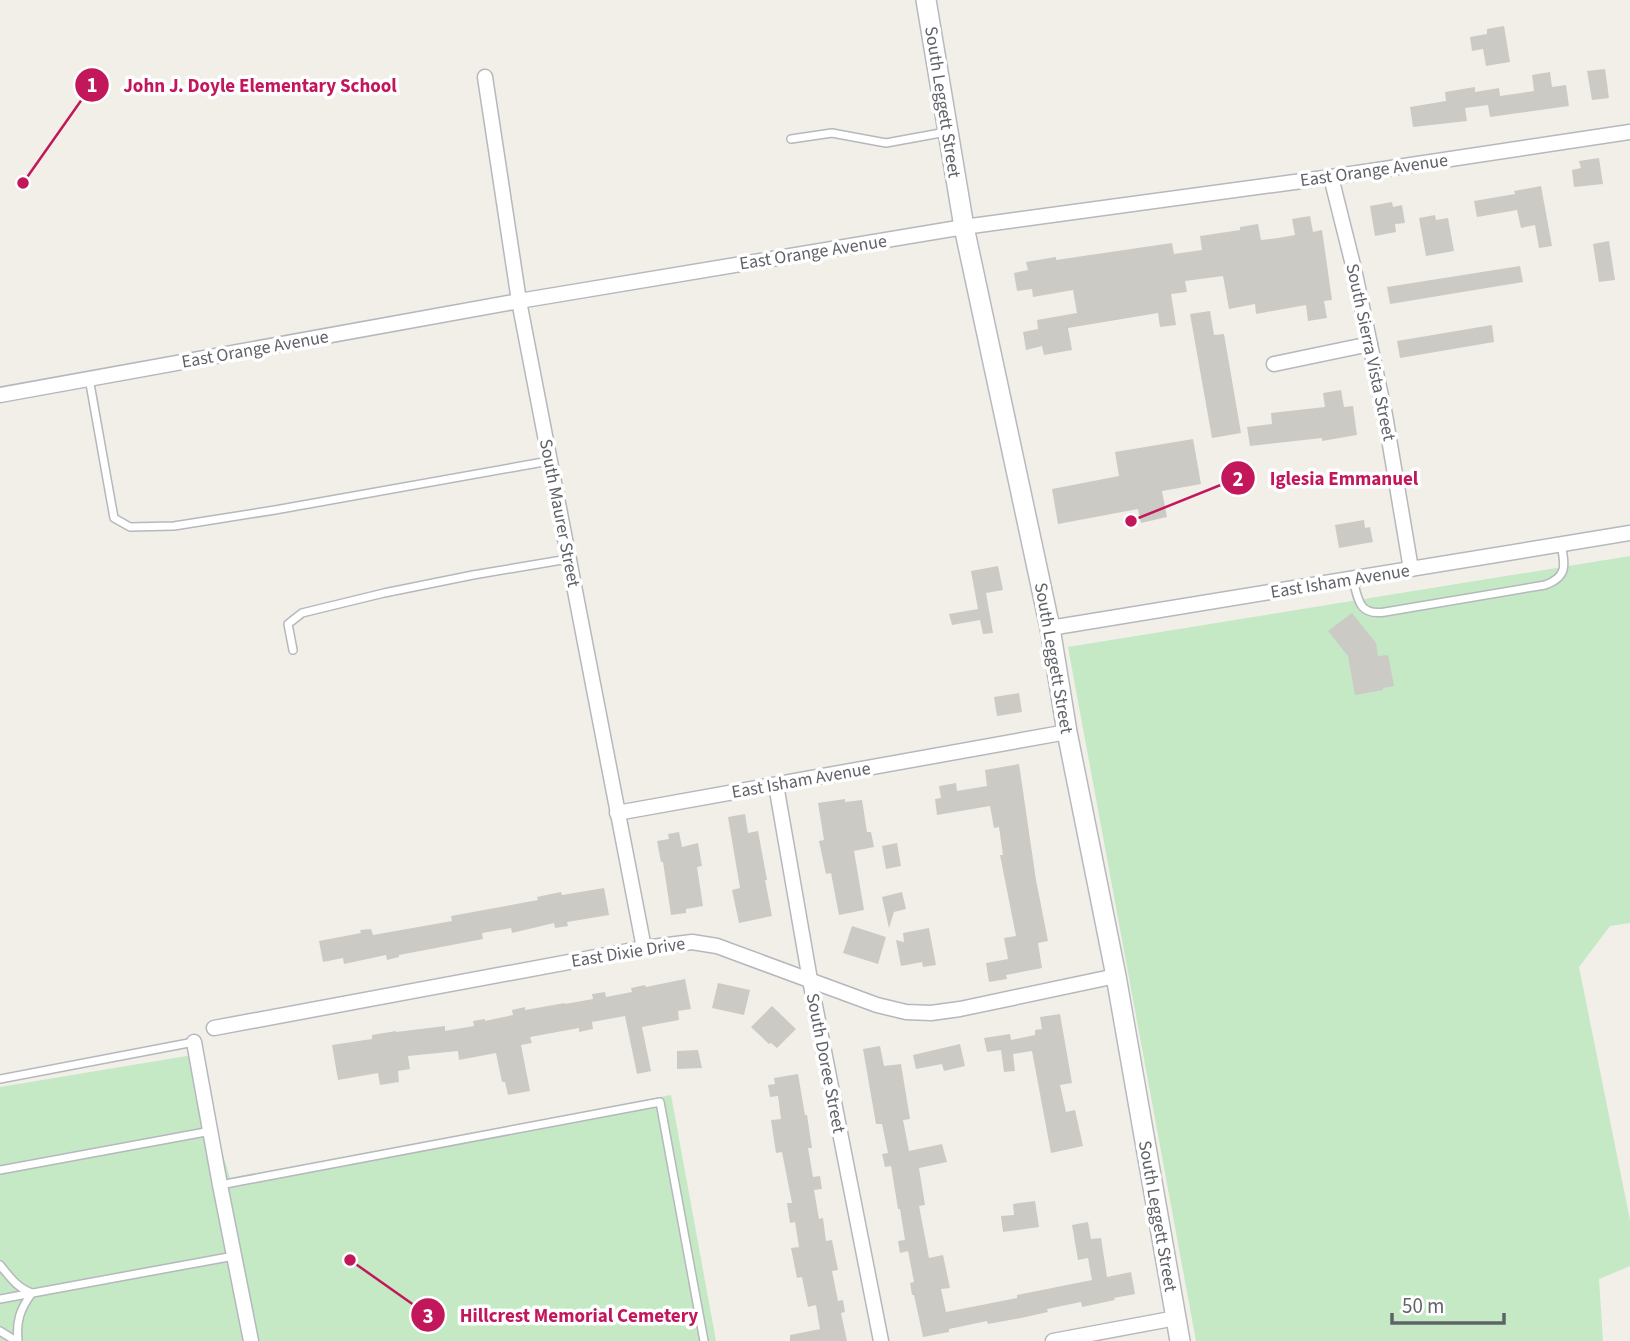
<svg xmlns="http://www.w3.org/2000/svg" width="1630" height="1341" font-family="'Source Sans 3',sans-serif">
  <rect width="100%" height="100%" fill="#f1efe8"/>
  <g fill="#c5e8c5">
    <polygon points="1630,556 1630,923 1610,926 1579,967 1630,1220 1630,1266 1599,1279 1603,1341 1196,1341 1068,647"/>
    <polygon points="193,1055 230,1178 671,1095 716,1341 0,1341 0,1087"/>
  </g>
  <g fill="#cccac5">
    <polygon points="1504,26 1510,62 1486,66 1483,49 1472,51 1470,37 1487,34 1487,29"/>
    <polygon points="1605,69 1609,98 1592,100 1587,71"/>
    <polygon points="1550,72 1552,87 1566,85 1569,106 1490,117 1488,105 1465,108 1467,121 1413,127 1410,107 1446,101 1445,92 1475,87 1475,92 1499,88 1500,96 1534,91 1532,75"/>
    <polygon points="1599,158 1603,184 1574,187 1572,170 1581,168 1579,161"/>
    <polygon points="1541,186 1552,246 1539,248 1535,225 1521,228 1517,210 1477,217 1474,201 1515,194 1514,191"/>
    <polygon points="1392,202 1393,207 1402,205 1405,223 1395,224 1396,232 1375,236 1370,206"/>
    <polygon points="1435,215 1436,220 1448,218 1454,251 1426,256 1419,218"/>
    <polygon points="1310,216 1313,232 1322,230 1332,300 1324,301 1327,318 1308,321 1306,305 1256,314 1255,304 1229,309 1223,276 1185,281 1187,292 1171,294 1176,325 1160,327 1158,313 1068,328 1072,350 1044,355 1042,346 1026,350 1023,332 1038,329 1037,320 1077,313 1073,290 1033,297 1032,289 1017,291 1014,273 1028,270 1026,262 1056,257 1056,260 1172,243 1174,254 1202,250 1200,236 1240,230 1240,227 1258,224 1261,240 1278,238 1295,235 1292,219"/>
    <polygon points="1609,241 1615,280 1599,282 1593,244"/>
    <polygon points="1520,266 1523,282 1390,304 1387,287"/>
    <polygon points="1210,311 1214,335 1224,334 1241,433 1212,438 1190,314"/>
    <polygon points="1492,325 1494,342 1400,358 1397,341"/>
    <polygon points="1341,390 1344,407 1353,406 1357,435 1322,441 1322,438 1250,446 1247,427 1272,424 1271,413 1325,407 1323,393"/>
    <polygon points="1193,439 1201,484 1162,491 1167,517 1141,523 1138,509 1058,524 1052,489 1119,476 1115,452"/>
    <polygon points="1364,520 1365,528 1370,527 1373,542 1339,548 1335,525"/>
    <polygon points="998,566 1003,590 986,593 993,633 983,634 980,620 952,625 949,614 978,609 971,571"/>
    <polygon points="1352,613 1376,643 1378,656 1388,655 1394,686 1383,688 1383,690 1355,695 1348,656 1328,631"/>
    <polygon points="1019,693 1022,712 997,716 994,697"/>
    <polygon points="1019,764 1036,880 1048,941 1038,943 1042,968 1006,975 1007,979 989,982 986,963 1008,959 1004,938 1016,936 1000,855 1003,855 999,827 994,828 990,806 937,815 935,799 941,798 939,786 956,783 957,791 987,786 985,770"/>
    <polygon points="845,799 845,802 862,800 867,832 871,832 874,847 854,851 864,910 839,915 831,873 826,874 819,841 824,840 818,803"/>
    <polygon points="745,814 748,833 758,831 767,880 765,880 772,916 739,923 732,890 740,888 728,817"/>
    <polygon points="679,832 682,847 698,843 702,866 697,867 703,906 686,909 686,913 671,915 663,862 661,862 657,841 669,839 668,834"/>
    <polygon points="897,843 901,866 886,869 882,846"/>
    <polygon points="604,888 609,915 567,922 568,926 555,928 554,923 512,933 511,928 482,933 483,939 399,955 399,957 387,960 386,955 344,964 343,958 323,962 319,941 361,933 360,930 371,929 373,935 452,921 451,916 538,900 537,897 561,892 562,895"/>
    <polygon points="902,892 906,909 894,912 889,928 882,897"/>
    <polygon points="852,926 886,937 878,964 843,953"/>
    <polygon points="929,928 936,965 923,967 922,962 901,966 896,940 904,942 903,933"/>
    <polygon points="685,979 691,1009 678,1011 679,1020 642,1027 651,1071 637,1074 625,1016 592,1022 593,1029 579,1032 579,1028 530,1037 532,1043 521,1045 530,1091 508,1095 505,1082 502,1082 496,1053 459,1060 458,1051 408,1056 410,1069 398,1071 399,1082 380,1085 378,1073 338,1080 332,1045 372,1039 372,1035 396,1031 396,1032 445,1026 445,1031 474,1026 473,1021 485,1019 485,1021 513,1015 512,1010 525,1007 525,1010 565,1003 565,1004 593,999 592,994 605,992 606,997 632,992 631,988 645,985 646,987"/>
    <polygon points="718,983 750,990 744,1015 712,1008"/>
    <polygon points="772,1006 796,1029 777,1048 771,1043 769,1044 751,1027"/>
    <polygon points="1060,1014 1072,1083 1060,1085 1066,1112 1075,1110 1083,1146 1051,1153 1032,1051 1013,1054 1015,1071 1004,1072 1001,1050 987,1052 984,1038 1010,1034 1011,1040 1035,1035 1035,1030 1042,1029 1040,1017"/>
    <polygon points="960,1044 965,1066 944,1071 942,1064 916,1069 913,1055"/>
    <polygon points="880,1046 884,1066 901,1064 910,1119 903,1120 909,1151 942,1144 947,1162 919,1168 925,1205 919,1206 929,1258 943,1255 950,1288 941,1289 946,1312 1017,1298 1017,1295 1092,1280 1088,1258 1078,1260 1072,1225 1088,1222 1091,1239 1101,1238 1107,1277 1131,1272 1135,1294 1114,1298 1115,1300 1082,1307 1081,1302 1047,1309 1048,1312 1021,1318 988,1324 987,1321 949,1329 949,1332 923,1337 914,1295 912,1295 910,1283 914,1282 908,1251 900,1253 898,1241 905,1240 900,1209 898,1209 891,1166 885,1167 882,1154 888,1153 882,1124 876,1124 863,1049"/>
    <polygon points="698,1050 702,1068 677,1069 677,1051"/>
    <polygon points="798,1074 805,1115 807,1115 812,1148 808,1148 813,1177 820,1176 822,1189 814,1190 819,1219 823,1218 826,1241 832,1240 838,1270 832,1271 838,1301 843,1300 845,1312 841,1313 847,1341 790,1341 790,1335 820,1329 816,1305 808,1307 802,1277 797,1278 791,1248 799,1247 795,1222 790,1223 787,1203 792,1203 782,1152 776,1153 771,1120 781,1119 778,1096 770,1097 768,1085 775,1084 774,1078"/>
    <polygon points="1035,1201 1039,1227 1003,1232 1001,1216 1014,1215 1013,1204"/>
  </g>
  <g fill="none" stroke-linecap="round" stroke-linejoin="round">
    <defs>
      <g id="lane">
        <polyline points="791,139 832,133 886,143 946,132"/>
        <polyline points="89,378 114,518 130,527 174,526 275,510 549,461"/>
        <path d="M1353,579c5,21 6,37 32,33l160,-27c23,-8 20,-20 16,-41"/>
        <polyline points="293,650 288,624 302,613 384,593 473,575 568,559"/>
        <polyline points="0,1079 194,1042"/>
        <polyline points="0,1170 211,1131"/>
        <polyline points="220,1185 660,1102 704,1341"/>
        <path d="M0,1265c10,12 17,23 32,28 -12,16 -16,28 -14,48"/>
        <polyline points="0,1299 234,1256"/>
        <polyline points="0,1331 16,1341"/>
      </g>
      <g id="street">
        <polyline points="485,77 519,301 644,948"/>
        <polyline points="1331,177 1354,269 1385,415 1411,569"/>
        <polyline points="1274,364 1370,344"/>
        <polyline points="0,395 519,301 964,227 1331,177 1630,132"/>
        <polyline points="1050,628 1630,533"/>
        <polyline points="776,785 810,980 881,1341"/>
        <polyline points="617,813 1067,732"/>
        <polyline points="214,1028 644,948 692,942 717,946 877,1005 906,1012 931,1013 960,1009 1116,976"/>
        <polyline points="194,1042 220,1185 251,1341"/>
        <polyline points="1053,1341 1176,1318"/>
      </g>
      <polyline id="secondary" points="926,0 964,227 1050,628 1067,732 1116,976 1180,1341"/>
    </defs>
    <use href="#lane" stroke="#b5b8bc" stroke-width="10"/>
    <use href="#street" stroke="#b5b8bc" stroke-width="17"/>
    <use href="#secondary" stroke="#b6babf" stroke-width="22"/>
    <use href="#lane" stroke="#fff" stroke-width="7"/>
    <use href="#street" stroke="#fff" stroke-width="14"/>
    <use href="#secondary" stroke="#fff" stroke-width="19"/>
  </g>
  <g text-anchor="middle" stroke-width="7" stroke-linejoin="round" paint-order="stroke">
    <g font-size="18" fill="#5f6368" stroke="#fff">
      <text transform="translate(943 102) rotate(81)" y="6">South Leggett Street</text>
      <text transform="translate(1374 170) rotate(-8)" y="6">East Orange Avenue</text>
      <text transform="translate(813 252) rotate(-9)" y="6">East Orange Avenue</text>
      <text transform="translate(255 349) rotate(-10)" y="6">East Orange Avenue</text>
      <text transform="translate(1371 352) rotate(78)" y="6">South Sierra Vista Street</text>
      <text transform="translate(560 513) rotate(79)" y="6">South Maurer Street</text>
      <text transform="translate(1340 581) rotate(-9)" y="6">East Isham Avenue</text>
      <text transform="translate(1054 658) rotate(80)" y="6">South Leggett Street</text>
      <text transform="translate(801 780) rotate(-10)" y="6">East Isham Avenue</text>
      <text transform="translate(628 952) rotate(-9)" y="6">East Dixie Drive</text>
      <text transform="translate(826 1063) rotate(79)" y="6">South Doree Street</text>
      <text transform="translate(1158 1216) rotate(80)" y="6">South Leggett Street</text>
    </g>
  </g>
  <path fill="none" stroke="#c2185b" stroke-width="2.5" d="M23 183L92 85M1131 521L1238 478M350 1260L428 1315"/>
  <g fill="#c2185b" stroke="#fff" stroke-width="2.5">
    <circle cx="23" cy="183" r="7"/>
    <circle cx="1131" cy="521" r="7"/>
    <circle cx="350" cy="1260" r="7"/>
    <circle cx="92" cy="85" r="18"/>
    <circle cx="1238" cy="478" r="18"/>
    <circle cx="428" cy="1315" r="18"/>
  </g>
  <g font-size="21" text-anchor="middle" font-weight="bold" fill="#fff">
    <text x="92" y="92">1</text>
    <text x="1238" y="486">2</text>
    <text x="428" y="1323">3</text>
  </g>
  <g font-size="19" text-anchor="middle" font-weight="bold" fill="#c2185b" stroke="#fff" stroke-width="7" stroke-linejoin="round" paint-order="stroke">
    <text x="260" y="92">John J. Doyle Elementary School</text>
    <text x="1344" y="485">Iglesia Emmanuel</text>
    <text x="579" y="1322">Hillcrest Memorial Cemetery</text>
  </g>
  <path d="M1392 1313v10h112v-10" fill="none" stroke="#5f6368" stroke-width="3.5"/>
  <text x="1402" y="1313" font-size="21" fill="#5f6368" stroke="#ffffff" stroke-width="5" paint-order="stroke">50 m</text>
</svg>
